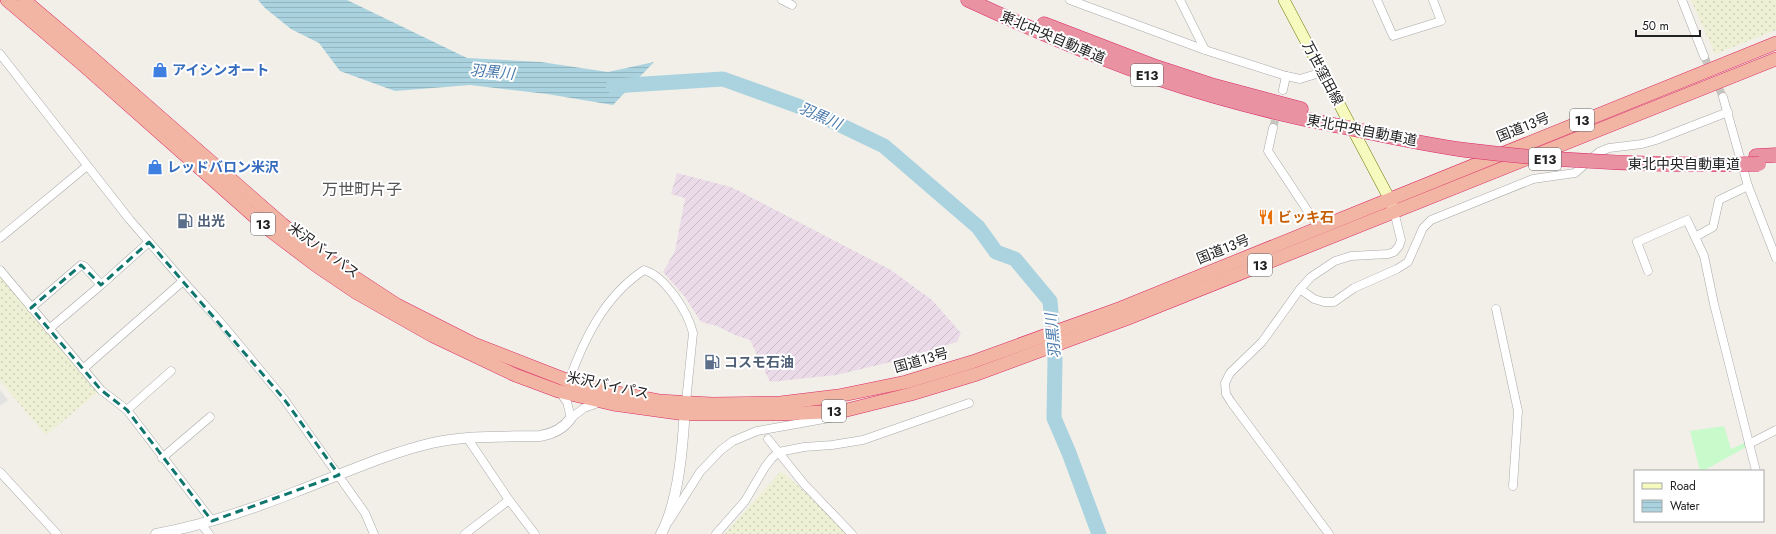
<svg xmlns="http://www.w3.org/2000/svg" width="1776" height="534" font-family="Jost,'Noto Sans JP',sans-serif">
  <defs>
    <pattern id="industrial-furrows" width="10" height="10" patternUnits="userSpaceOnUse"><rect width="10" height="10" fill="#ebdbe8"/><path d="M-1 1l2-2M0 10L10 0M9 11l2-2" fill="none" stroke="#c9bcc7"/></pattern>
    <pattern id="farmland-dots" width="8" height="8" patternUnits="userSpaceOnUse"><rect width="8" height="8" fill="#eef0d5"/><path d="M2 2h.1M6 6h.1" fill="none" stroke="#ccceb7" stroke-width="1.8" stroke-linecap="round"/></pattern>
    <pattern id="water-rules" width="6" height="5" patternUnits="userSpaceOnUse"><rect width="6" height="5" fill="#aad3df"/><path d="M0 2.5h6" fill="none" stroke="#92b5bf"/></pattern>
  </defs>
  <rect width="100%" height="100%" fill="#f2efe9"/>
  <polygon fill="url(#industrial-furrows)" points="677,173 731,187 891,270 932,300 961,333 957,342 895,361 836,375 770,382 750,340 735,335 717,326 701,322 685,297 663,272 675,251 685,198 671,194"/>
  <g fill="url(#farmland-dots)">
    <polygon points="1691,0 1776,0 1776,30 1715,54"/>
    <polygon points="0,275 98,392 46,435 0,381"/>
    <polygon points="781,471 824,508 848,534 725,534"/>
  </g>
  <polygon fill="#c8facc" points="1724,426 1731,449 1746,442 1748,446 1703,471 1700,471 1690,431"/>
  <polygon fill="#e2e2e2" points="0,390 8,400 0,406"/>
  <polygon fill="url(#water-rules)" points="258,0 347,0 467,58 541,62 608,72 654,62 613,105 547,94 470,85 395,91 340,71 319,43 291,29 265,8"/>
  <g fill="none" stroke-linecap="round" stroke-linejoin="round">
    <polyline stroke="#aad3df" stroke-width="15" points="613,86 723,79 809,110 884,146 978,227 996,252 1015,259 1050,301 1055,360 1054,418 1069,453 1099,534"/>
    <g stroke="#c8c6c1" stroke-width="8" stroke-dasharray="8 4" stroke-linecap="butt">
      <polyline points="1704,56 1723,97"/>
      <polyline points="1273,128 1283,90"/>
    </g>
    <defs>
      <g id="minor">
        <polyline points="782,0 792,5"/>
        <polyline points="1070,0 1205,50 1286,76 1300,79 1323,72"/>
        <polyline points="1180,0 1205,50"/>
        <polyline points="1377,0 1393,36 1441,21 1433,0"/>
        <polyline points="1682,0 1704,56"/>
        <polyline points="0,54 130,220 183,281 222,324 284,399 365,513 374,534"/>
        <polyline points="1283,90 1286,76"/>
        <polyline points="1723,97 1748,186 1776,258"/>
        <polyline points="1273,128 1268,151 1319,228"/>
        <polyline points="1695,237 1713,227 1719,200 1748,186"/>
        <polyline points="0,238 87,166"/>
        <polyline points="0,270 101,390 127,410 212,521"/>
        <polyline points="1648,271 1637,242 1687,220 1704,256 1714,304 1756,471"/>
        <polyline points="101,285 149,242"/>
        <polyline points="1300,289 1314,299 1324,302 1334,302 1354,288 1397,269 1408,262 1423,228 1431,220 1533,179 1575,173 1599,152 1609,148 1642,144 1656,140 1728,112"/>
        <polyline points="31,308 81,265 84,266 101,285 49,329"/>
        <polyline points="1496,309 1518,411 1513,486"/>
        <polyline points="83,369 183,281"/>
        <path d="M569,381c15,-43 36,-85 75,-111 21,6 44,42 49,63l-7,69"/>
        <polyline points="559,391 567,402 571,418 584,408 601,402"/>
        <polyline points="127,410 171,371"/>
        <polyline points="468,439 509,500 535,534"/>
        <polyline points="768,439 804,484 852,534"/>
        <polyline points="1749,444 1776,430"/>
        <polyline points="162,458 210,417"/>
        <polyline points="0,472 57,534"/>
        <polyline points="669,521 700,472 721,450 733,441 757,431 835,417"/>
        <polyline points="201,524 209,534"/>
        <polyline points="465,534 509,500"/>
        <polyline points="716,534 745,501 765,467 772,458 779,452 804,447 832,445 863,440 969,403"/>
        <polyline points="1329,534 1231,402 1226,394 1225,383 1230,373 1262,342 1300,289 1311,277 1335,261 1351,256 1388,254 1394,252 1399,246 1401,240 1394,211"/>
      </g>
      <g id="tertiary">
        <path d="M156,534c48,-9 94,-24 139,-42 45,-17 90,-38 137,-49 35,-8 72,-6 108,-7 12,-2 24,-8 31,-18"/>
        <path d="M661,534c18,-33 22,-90 24,-127"/>
      </g>
      <polyline id="secondary" points="1284,0 1389,198 1394,211"/>
      <g id="trunk">
        <polyline points="7,0 81,63 272,232 317,266 357,293 433,336 515,375 558,391 613,404 685,414 782,414 843,411 911,394 977,374 1126,319 1776,59"/>
        <polyline points="24,0 89,55 282,224 325,258 397,305 474,344 569,381 612,392 659,401 712,404 780,403 838,396 906,382 972,362 1121,308 1776,43"/>
      </g>
      <g id="motorway">
        <path d="M968,0c61,28 122,55 185,77 59,20 120,36 181,48"/>
        <polyline points="1044,24 1156,67 1211,85 1301,109"/>
        <polyline points="1756,156 1776,155"/>
      </g>
    </defs>
    <use href="#minor" stroke="#a9a9a9" stroke-width="9"/>
    <use href="#tertiary" stroke="#a9a9a9" stroke-width="11"/>
    <use href="#secondary" stroke="#707d05" stroke-width="12"/>
    <use href="#trunk" stroke="#dc2a67" stroke-width="14"/>
    <use href="#motorway" stroke="#dc2a67" stroke-width="15"/>
    <use href="#minor" stroke="#fff" stroke-width="8"/>
    <use href="#tertiary" stroke="#fff" stroke-width="10"/>
    <use href="#secondary" stroke="#f7fabf" stroke-width="11"/>
    <use href="#trunk" stroke="#f2b4a3" stroke-width="13"/>
    <use href="#motorway" stroke="#e892a2" stroke-width="14"/>
    <defs>
      <path id="motorway-bridge" d="M1334,125c43,9 87,19 131,25 98,12 196,16 294,14"/>
    </defs>
    <use href="#motorway-bridge" stroke="#dc2a67" stroke-width="15" stroke-linecap="butt"/>
    <use href="#motorway-bridge" stroke="#e892a2" stroke-width="14"/>
  </g>
  <path fill="none" stroke="#0f766e" stroke-width="3" stroke-dasharray="8 5" stroke-linejoin="round" d="M149,242l135,157 55,76 -127,46 -85,-111 -26,-20 -70,-82 50,-43 20,20z"/>
  <defs>
    <symbol id="shop-bare" viewBox="-9 -9 18 18"><path d="M-5-2.5h2.3a2.7 3.5 0 0 1 5.4 0H5L5.5 6h-11ZM-1.5-2.5h3a1.5 2.3 0 0 0-3 0Z" fill="#3f7fe0" stroke="#fff" stroke-width="2.5" paint-order="stroke"/></symbol>
    <symbol id="restaurant-bare" viewBox="-9 -9 18 18"><path d="M-5-6h1v4h1v-4h1v4h1v-4h1v5L-1.5 .5V6h-2V.5L-5-1ZM5-6V6H3V1.5H1.5Q1.5-4 5-6Z" fill="#e8710a" stroke="#fff" stroke-width="2.5" paint-order="stroke"/></symbol>
    <symbol id="fuel-bare" viewBox="-9 -9 18 18"><path d="M-5.5-6h7V0h2V4h1.3V-2.5L3-4.5l.8-.8L6-3V5H2.5V1h-1V6h-7ZM-4.2-4.7v3.2H.2V-4.7Z" fill="#5c6f8a" stroke="#fff" stroke-width="2.5" paint-order="stroke"/></symbol>
  </defs>
  <g fill-rule="evenodd">
    <use href="#shop-bare" x="149" y="59" width="22" height="22"/>
    <use href="#shop-bare" x="144" y="156" width="22" height="22"/>
    <use href="#restaurant-bare" x="1255" y="206" width="22" height="22"/>
    <use href="#fuel-bare" x="174" y="210" width="22" height="22"/>
    <use href="#fuel-bare" x="701" y="351" width="22" height="22"/>
  </g>
  <g text-anchor="middle" stroke-width="4" stroke-linejoin="round" paint-order="stroke">
    <g fill="#fff" stroke="#646464" stroke-width="1">
      <rect x="1131" y="64" width="32" height="22" rx="3"/>
      <rect x="1570" y="109" width="24" height="22" rx="3"/>
      <rect x="1529" y="148" width="32" height="22" rx="3"/>
      <rect x="251" y="213" width="24" height="22" rx="3"/>
      <rect x="1248" y="254" width="24" height="22" rx="3"/>
      <rect x="822" y="400" width="24" height="22" rx="3"/>
    </g>
    <g font-size="13" font-weight="bold" fill="#222">
      <text x="1147" y="80">E13</text>
      <text x="1582" y="125">13</text>
      <text x="1545" y="164">E13</text>
      <text x="263" y="229">13</text>
      <text x="1260" y="270">13</text>
      <text x="834" y="416">13</text>
    </g>
    <g font-size="14" fill="#222" stroke="#fff">
      <text transform="translate(1053 37) rotate(23)" y="5">東北中央自動車道</text>
      <text transform="translate(1323 73) rotate(62)" y="5">万世窪田線</text>
      <text transform="translate(1523 127) rotate(-22)" y="5">国道13号</text>
      <text transform="translate(1362 130) rotate(11)" y="5">東北中央自動車道</text>
      <text x="1684" y="169">東北中央自動車道</text>
      <text transform="translate(1223 249) rotate(-22)" y="5">国道13号</text>
      <text transform="translate(324 250) rotate(36)" y="5">米沢バイパス</text>
      <text transform="translate(921 360) rotate(-16)" y="5">国道13号</text>
      <text transform="translate(608 385) rotate(12)" y="5">米沢バイパス</text>
    </g>
    <g font-size="14" font-weight="bold" fill="#366cbe" stroke="#fff" text-anchor="start">
      <text x="172" y="75">アイシンオート</text>
      <text x="167" y="172">レッドバロン米沢</text>
    </g>
    <g font-size="14" font-weight="bold" fill="#c56008" stroke="#fff" text-anchor="start">
      <text x="1278" y="222">ビッキ石</text>
    </g>
    <g font-size="14" font-weight="bold" fill="#4e5e75" stroke="#fff" text-anchor="start">
      <text x="197" y="226">出光</text>
      <text x="724" y="367">コスモ石油</text>
    </g>
    <g font-size="15" font-style="italic" fill="#4a7aab" stroke="#fff">
      <text transform="translate(492 72) rotate(5)" y="5">羽黒川</text>
      <text transform="translate(820 116) rotate(24)" y="5">羽黒川</text>
      <text transform="translate(1053 336) rotate(-95)" y="5">羽黒川</text>
    </g>
    <g font-size="16" fill="#555" stroke="#fff">
      <text x="362" y="195">万世町片子</text>
    </g>
  </g>
  <rect x="1634" y="470" width="130" height="52" fill="#ffffff" stroke="#a7a7a7"/>
  <rect x="1642" y="483" width="20" height="6" fill="#f7fabf" stroke="#a7a7a7"/>
  <text x="1670" y="490" font-size="12" fill="#222222">Road</text>
  <rect x="1642" y="500" width="20" height="12" fill="url(#water-rules)" stroke="#a7a7a7"/>
  <text x="1670" y="510" font-size="12" fill="#222222">Water</text>
  <path d="M1636 30v6h64v-6" fill="none" stroke="#222222" stroke-width="2"/>
  <text x="1642" y="30" font-size="12" fill="#222222" stroke="#ffffff" stroke-width="3" paint-order="stroke">50 m</text>
</svg>
